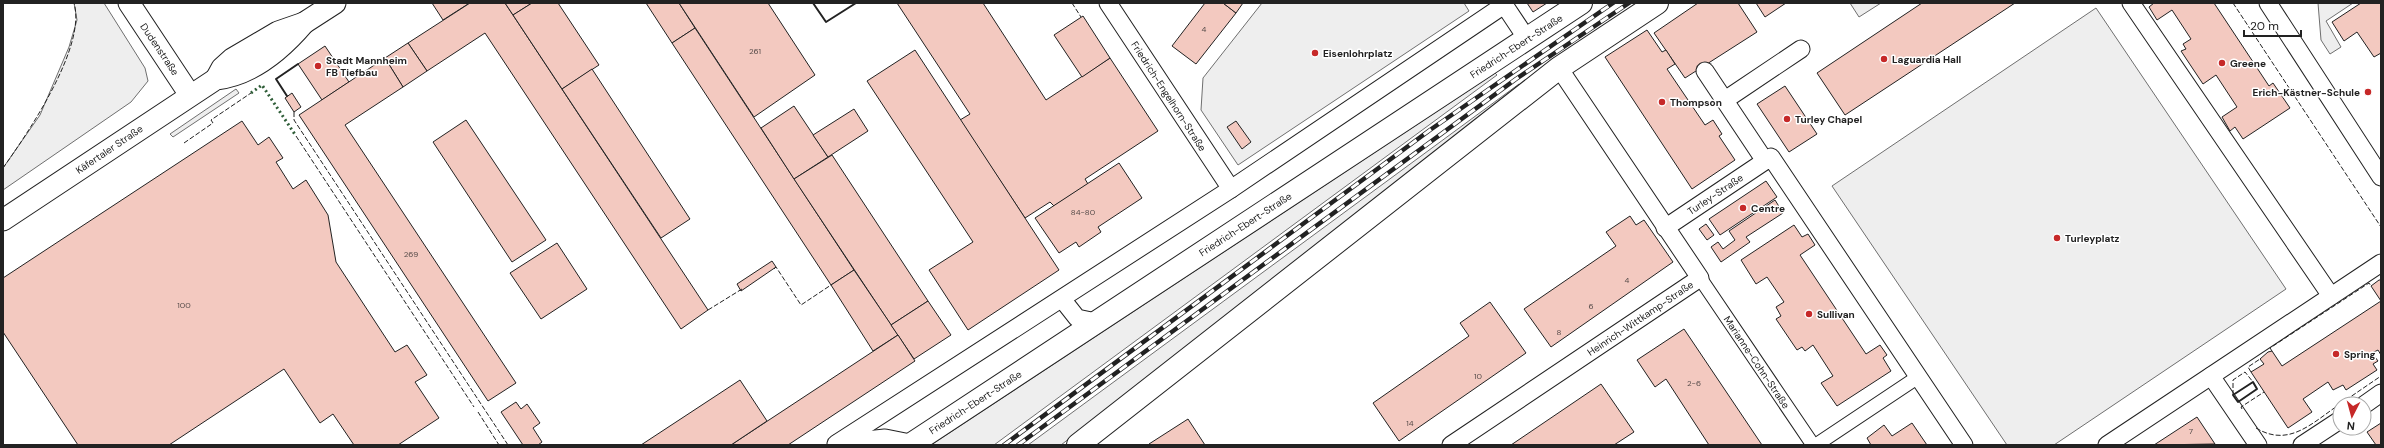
<svg xmlns="http://www.w3.org/2000/svg" width="2384" height="448" font-family="'DM Sans',sans-serif">
  <rect width="100%" height="100%" fill="#fff"/>
  <g fill="#eee" stroke="#6f6f6f">
    <polygon points="74,3 104,3 145,68 148,81 131,102 3,190 3,168 40,115 69,47 77,20"/>
    <polygon points="1262,3 1464,3 1469,11 1238,165 1201,110 1203,78"/>
    <polygon points="1850,3 1881,3 1859,17"/>
    <polygon points="2318,3 2353,3 2326,21 2341,47 2330,54 2321,40"/>
    <polygon points="2096,8 2286,289 2054,445 2007,445 1832,186"/>
    <polygon points="1495,73 1497,75 994,445 931,445"/>
    <polygon points="1519,84 1520,86 1061,445 1028,445"/>
    <polygon points="236,89 239,93 173,137 170,134"/>
  </g>
  <g fill="#f3c9c0" stroke="#222">
    <polygon points="432,3 467,3 468,4 443,20"/>
    <polygon points="470,3 505,3 708,310 681,329 485,33 427,71 408,43"/>
    <polygon points="505,3 532,3 513,15"/>
    <polygon points="532,3 558,3 599,65 562,89 513,15"/>
    <polygon points="646,3 679,3 695,28 672,43"/>
    <polygon points="679,3 768,3 815,75 754,117"/>
    <polygon points="897,3 983,3 1046,100 1110,58 1158,131 1085,179 1088,184 1054,206 1050,202 1025,218 960,120 970,114"/>
    <polygon points="1205,3 1223,3 1236,13 1196,64 1172,46"/>
    <polygon points="1223,3 1243,3 1236,13"/>
    <polygon points="1527,3 1547,3 1533,12"/>
    <polygon points="1698,3 1738,3 1757,32 1685,78 1654,33"/>
    <polygon points="1756,3 1786,3 1765,17"/>
    <polygon points="2015,3 1845,115 1817,73 1922,3"/>
    <polygon points="2154,3 2214,3 2269,86 2273,83 2290,108 2243,139 2235,127 2230,131 2222,117 2237,107 2216,75 2203,84 2181,51 2186,49 2183,44 2191,39 2172,10 2157,20 2149,7"/>
    <polygon points="2361,3 2381,3 2381,53 2374,57 2357,32 2344,41 2332,22"/>
    <polygon points="1083,16 1110,58 1082,77 1054,35"/>
    <polygon points="695,28 854,270 831,285 672,43"/>
    <polygon points="1647,30 1662,52 1666,50 1675,64 1667,69 1705,125 1713,120 1722,134 1719,136 1735,160 1692,189 1605,57"/>
    <polygon points="408,43 427,71 403,87 385,58"/>
    <polygon points="325,46 349,82 322,100 298,64"/>
    <polygon points="915,50 1059,270 968,330 929,270 973,242 867,81"/>
    <polygon points="385,58 403,87 345,125 516,383 488,401 299,115"/>
    <polygon points="592,69 690,219 661,238 562,89"/>
    <polygon points="1785,86 1817,134 1789,152 1757,104"/>
    <polygon points="292,93 301,107 294,112 285,98"/>
    <polygon points="794,106 828,157 794,179 761,128"/>
    <polygon points="854,109 868,131 828,157 813,135"/>
    <polygon points="466,120 546,240 512,262 433,142"/>
    <polygon points="242,121 258,145 269,137 283,158 276,162 293,189 306,180 328,215 336,262 395,352 407,345 427,375 415,382 439,418 398,445 354,445 333,414 320,423 284,369 169,445 78,445 3,332 3,278"/>
    <polygon points="1236,121 1251,142 1242,149 1227,127"/>
    <polygon points="832,155 928,301 891,325 794,179"/>
    <polygon points="1119,163 1142,198 1098,227 1101,232 1079,247 1076,242 1059,253 1035,218"/>
    <polygon points="1766,181 1777,197 1720,235 1709,219"/>
    <polygon points="1775,200 1783,213 1746,237 1750,242 1721,262 1711,247 1718,242 1723,249 1735,240 1729,231"/>
    <polygon points="1630,216 1636,225 1644,220 1673,262 1551,347 1524,309 1616,246 1606,232"/>
    <polygon points="1706,224 1714,235 1707,240 1699,229"/>
    <polygon points="1794,225 1802,237 1808,234 1815,245 1800,255 1866,354 1880,345 1887,355 1883,358 1891,371 1837,406 1821,383 1833,376 1813,345 1805,351 1802,347 1797,350 1776,319 1781,316 1776,307 1784,302 1767,277 1756,284 1741,260"/>
    <polygon points="557,243 587,289 541,319 510,273"/>
    <polygon points="772,261 776,267 741,291 737,284"/>
    <polygon points="854,270 898,335 873,351 831,285"/>
    <polygon points="2379,280 2381,280 2381,355 2378,350 2372,353 2378,361 2373,364 2377,370 2346,390 2343,385 2333,390 2328,382 2303,399 2312,412 2288,428 2251,372 2264,364 2260,359 2268,352 2272,351 2282,366 2381,301 2371,286"/>
    <polygon points="928,301 951,335 914,359 891,325"/>
    <polygon points="1490,302 1526,353 1399,441 1373,403 1469,336 1460,323"/>
    <polygon points="1684,329 1762,445 1709,445 1666,379 1655,387 1637,360"/>
    <polygon points="898,335 915,361 788,445 731,445"/>
    <polygon points="740,380 767,421 731,445 641,445"/>
    <polygon points="1601,384 1634,432 1614,445 1511,445"/>
    <polygon points="516,402 521,409 527,404 540,423 533,428 542,442 538,445 523,445 501,412"/>
    <polygon points="2197,417 2215,444 2154,445"/>
    <polygon points="1188,419 1205,445 1149,445 1149,444"/>
    <polygon points="1912,423 1927,445 1871,445 1867,438 1884,425 1892,436"/>
    <polygon points="2381,423 2381,445 2376,445 2367,432"/>
  </g>
  <g fill="none" stroke-linecap="round" stroke-linejoin="round">
    <defs>
      <g id="pedestrian">
        <polyline points="1700,278 1813,445"/>
        <polyline points="1816,445 1918,377"/>
      </g>
      <g id="minor">
        <polyline points="1108,3 1231,189"/>
        <polyline points="1503,3 1527,39"/>
        <polyline points="2131,3 2331,296"/>
        <polyline points="2268,3 2381,177"/>
        <polyline points="1705,71 1765,161"/>
        <polyline points="1725,100 1801,49"/>
        <polyline points="1665,228 1771,157 1964,445"/>
        <polyline points="1062,299 1077,318 1096,322"/>
        <polyline points="2211,376 2258,445"/>
        <polyline points="2364,405 2381,393"/>
        <polyline points="836,444 1231,189 1504,5"/>
        <polyline points="1451,445 1700,278 1559,68"/>
        <polyline points="2107,445 2381,263"/>
        <polyline points="2302,445 2340,420"/>
      </g>
      <g id="tertiary">
        <polyline points="129,3 190,95"/>
        <polyline points="216,79 222,68 232,59 278,32 304,23 335,3"/>
        <path d="M3,220l213,-141c36,-4 65,-29 88,-56"/>
        <polyline points="839,445 885,440 910,445"/>
      </g>
      <g id="primary">
        <polyline points="910,445 1581,3"/>
        <polyline points="1078,445 1559,68 1657,3"/>
      </g>
    </defs>
    <use href="#pedestrian" stroke="#222" stroke-width="15"/>
    <use href="#minor" stroke="#222" stroke-width="19"/>
    <use href="#tertiary" stroke="#222" stroke-width="23"/>
    <use href="#primary" stroke="#222" stroke-width="24"/>
    <use href="#pedestrian" stroke="#fff" stroke-width="13"/>
    <use href="#minor" stroke="#fff" stroke-width="17"/>
    <use href="#tertiary" stroke="#fff" stroke-width="21"/>
    <use href="#primary" stroke="#fff" stroke-width="22"/>
    <defs>
      <g id="rail">
        <polyline points="1004,445 1430,130 1613,3"/>
        <polyline points="1018,445 1516,79 1629,3"/>
      </g>
    </defs>
    <use href="#rail" stroke="#222" stroke-width="4.5"/>
    <use href="#rail" stroke="#fff" stroke-width="3" stroke-dasharray="9" stroke-linecap="butt"/>
    <polyline stroke="#2f5e38" stroke-width="3" stroke-dasharray="2 3" stroke-linecap="butt" points="251,93 262,85 296,136"/>
    <g stroke="#222" stroke-width="1" stroke-dasharray="5 2" stroke-linecap="butt">
      <polyline points="1072,3 1081,17"/>
      <polyline points="2233,3 2381,227"/>
      <polyline points="294,112 294,120 508,445"/>
      <polyline points="296,136 474,407"/>
      <polyline points="184,143 213,123 211,120 251,93"/>
      <path d="M3,168c25,-35 84,-122 71,-165"/>
      <polyline points="774,269 776,267 801,305 831,285"/>
      <polyline points="708,310 742,289"/>
      <polyline points="2272,351 2270,348 2369,283 2371,286"/>
      <polyline points="2251,372 2248,367 2260,359"/>
      <polyline points="2233,395 2233,380 2245,372 2253,382"/>
      <polyline points="2340,404 2381,376"/>
      <polyline points="2242,409 2241,407 2264,392"/>
      <polyline points="478,412 499,445"/>
      <path d="M2256,428c33,20 56,-5 84,-24"/>
    </g>
    <g stroke="#222" stroke-width="2">
      <polyline points="813,3 826,22 856,3"/>
      <polyline points="287,96 276,79 298,64"/>
      <polygon points="2253,382 2257,389 2238,402 2233,395"/>
    </g>
  </g>
  <g fill="#c62828" stroke="#fff" stroke-width="1.5">
    <circle cx="1315" cy="53" r="4"/>
    <circle cx="1884" cy="59" r="4"/>
    <circle cx="2222" cy="63" r="4"/>
    <circle cx="318" cy="66" r="4"/>
    <circle cx="2368" cy="92" r="4"/>
    <circle cx="1662" cy="102" r="4"/>
    <circle cx="1787" cy="119" r="4"/>
    <circle cx="1743" cy="208" r="4"/>
    <circle cx="2057" cy="238" r="4"/>
    <circle cx="1809" cy="314" r="4"/>
    <circle cx="2336" cy="354" r="4"/>
  </g>
  <g text-anchor="middle" stroke-width="3" stroke-linejoin="round" paint-order="stroke">
    <g font-size="8" fill="#564c4a">
      <text x="1204" y="32">4</text>
      <text x="755" y="54">261</text>
      <text x="1083" y="215">84-80</text>
      <text x="411" y="257">269</text>
      <text x="1627" y="283">4</text>
      <text x="184" y="308">100</text>
      <text x="1591" y="309">6</text>
      <text x="1559" y="335">8</text>
      <text x="1478" y="379">10</text>
      <text x="1694" y="386">2-6</text>
      <text x="1410" y="426">14</text>
      <text x="2191" y="434">7</text>
    </g>
    <g font-size="10" fill="#222" stroke="#fff">
      <text transform="translate(1516 46) rotate(-33)" y="4">Friedrich-Ebert-Straße</text>
      <text transform="translate(160 49) rotate(56)" y="4">Dudenstraße</text>
      <text transform="translate(1169 96) rotate(57)" y="4">Friedrich-Engelhorn-Straße</text>
      <text transform="translate(109 149) rotate(-34)" y="4">Käfertaler Straße</text>
      <text transform="translate(1715 194) rotate(-34)" y="4">Turley-Straße</text>
      <text transform="translate(1245 224) rotate(-33)" y="4">Friedrich-Ebert-Straße</text>
      <text transform="translate(1640 318) rotate(-34)" y="4">Heinrich-Wittkamp-Straße</text>
      <text transform="translate(1757 362) rotate(56)" y="4">Marianne-Cohn-Straße</text>
      <text transform="translate(975 402) rotate(-33)" y="4">Friedrich-Ebert-Straße</text>
    </g>
    <g font-size="10" font-weight="bold" fill="#222" stroke="#fff" text-anchor="start">
      <text x="1323" y="57">Eisenlohrplatz</text>
      <text x="1892" y="63">Laguardia Hall</text>
      <text x="326" y="64">Stadt Mannheim<tspan x="326" dy="12">FB Tiefbau</tspan></text>
      <text x="2230" y="67">Greene</text>
      <text x="2360" y="96" text-anchor="end">Erich-Kästner-Schule</text>
      <text x="1670" y="106">Thompson</text>
      <text x="1795" y="123">Turley Chapel</text>
      <text x="1751" y="212">Centre</text>
      <text x="2065" y="242">Turleyplatz</text>
      <text x="1817" y="318">Sullivan</text>
      <text x="2344" y="358">Spring</text>
    </g>
  </g>
  <rect width="2384" height="448" fill="none" stroke="#222222" stroke-width="8"/>
  <g transform="translate(2352 416) rotate(186)"><circle r="19" fill="#ffffff" stroke="#a7a7a7"/>
  <path d="M0-3L7 15L0 10L-7 15Z" fill="#c62828"/>
  <text y="-6" font-size="11" font-weight="bold" text-anchor="middle" fill="#222222">N</text>
  </g>
  <path d="M2244 30v6h57v-6" fill="none" stroke="#222222" stroke-width="2"/>
  <text x="2250" y="30" font-size="12" fill="#222222" stroke="#ffffff" stroke-width="3" paint-order="stroke">20 m</text>
</svg>
